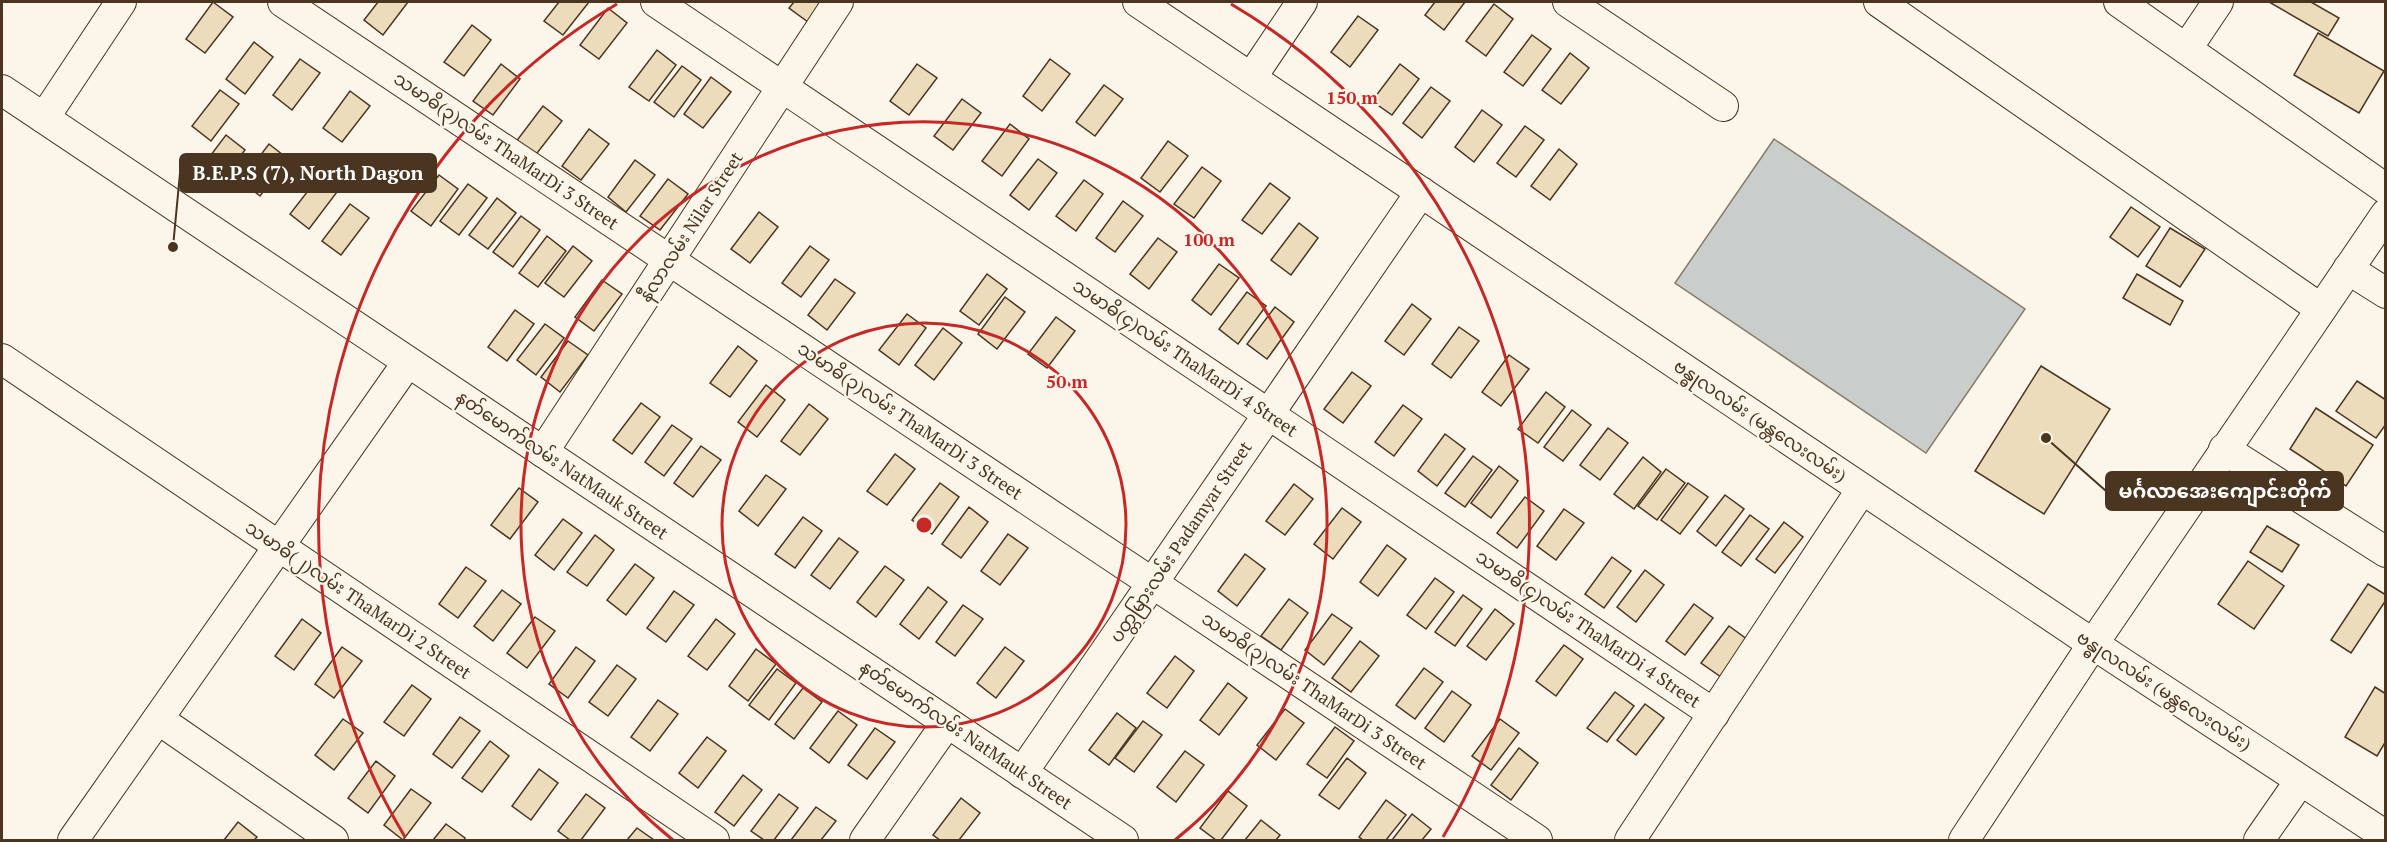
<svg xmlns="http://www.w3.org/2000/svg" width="2387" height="842" font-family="'PT Serif','Noto Sans Myanmar',serif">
  <rect width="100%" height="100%" fill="#fbf6e9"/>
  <polygon fill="#c9cecd" stroke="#887966" stroke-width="1.5" points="1774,139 2025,309 1926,453 1675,283"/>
  <g fill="#ecdcbc" stroke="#4a3520" stroke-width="1.5">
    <polygon points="213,2 233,17 205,53 186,39"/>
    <polygon points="378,2 408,2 383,35 364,20"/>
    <polygon points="559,2 589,2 563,35 544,21"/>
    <polygon points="794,2 824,2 808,22 789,8"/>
    <polygon points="1435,2 1465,2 1444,30 1425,15"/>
    <polygon points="2269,2 2311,2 2339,18 2328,36"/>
    <polygon points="1494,4 1513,19 1486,56 1466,41"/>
    <polygon points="608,8 627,23 599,59 580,45"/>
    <polygon points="1358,16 1378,30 1350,67 1331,52"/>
    <polygon points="472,25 491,40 464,76 444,62"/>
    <polygon points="2318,33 2384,71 2359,113 2294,75"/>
    <polygon points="1532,35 1551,49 1523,86 1504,72"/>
    <polygon points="254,42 273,57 245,94 226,79"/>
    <polygon points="657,50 676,65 649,101 629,87"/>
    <polygon points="1570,53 1589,68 1561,104 1542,90"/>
    <polygon points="300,59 320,73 292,110 273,95"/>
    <polygon points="1050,59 1070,74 1042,111 1023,96"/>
    <polygon points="501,64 520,79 493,115 473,101"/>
    <polygon points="917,64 937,78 909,115 890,101"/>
    <polygon points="1400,64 1419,79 1392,115 1372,101"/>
    <polygon points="682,66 701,80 674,117 654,102"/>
    <polygon points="711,77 731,92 703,128 684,114"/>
    <polygon points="1104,85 1123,99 1095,136 1076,122"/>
    <polygon points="1431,87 1450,101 1422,138 1403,123"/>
    <polygon points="220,90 239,104 211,141 192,126"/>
    <polygon points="350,91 370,106 342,142 323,128"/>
    <polygon points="962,99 981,113 953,150 934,136"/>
    <polygon points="543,106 562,121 534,157 515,143"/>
    <polygon points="1482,110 1502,125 1474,162 1455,147"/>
    <polygon points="1010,124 1029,139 1002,176 982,161"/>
    <polygon points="1525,126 1544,140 1516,177 1497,163"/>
    <polygon points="589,129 609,144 581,180 562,166"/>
    <polygon points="226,135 245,150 217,186 198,172"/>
    <polygon points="1168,141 1188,156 1160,192 1141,178"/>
    <polygon points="269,144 288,159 260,196 241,181"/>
    <polygon points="1559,149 1577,164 1550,200 1531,186"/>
    <polygon points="1038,159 1057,173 1029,210 1010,195"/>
    <polygon points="635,160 655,175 626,212 608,197"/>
    <polygon points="1202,167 1221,181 1194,218 1174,204"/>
    <polygon points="439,175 458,189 431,226 411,211"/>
    <polygon points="318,178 337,192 309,229 290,214"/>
    <polygon points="668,179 688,194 660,230 640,216"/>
    <polygon points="1084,180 1103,194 1076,231 1056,216"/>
    <polygon points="1270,183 1290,198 1262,234 1242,220"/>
    <polygon points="468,184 487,198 459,235 440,221"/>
    <polygon points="497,198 516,213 488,249 469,235"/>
    <polygon points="1123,201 1143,216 1115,252 1096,238"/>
    <polygon points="350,204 369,218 341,255 322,241"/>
    <polygon points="2131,207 2160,227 2138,257 2110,237"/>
    <polygon points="759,212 778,227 750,263 731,249"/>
    <polygon points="521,216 540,230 513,267 493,252"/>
    <polygon points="1299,223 1318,238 1291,275 1271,260"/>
    <polygon points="2170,228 2205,249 2180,287 2146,266"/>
    <polygon points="547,236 566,251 538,287 519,273"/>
    <polygon points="1158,238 1177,252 1149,289 1130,274"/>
    <polygon points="573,246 592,261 564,297 545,283"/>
    <polygon points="810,246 829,260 801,297 782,283"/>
    <polygon points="1219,264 1239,278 1211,315 1192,300"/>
    <polygon points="987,274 1007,289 979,325 960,311"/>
    <polygon points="2137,274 2183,301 2170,325 2123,298"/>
    <polygon points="835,279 855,293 827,330 808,315"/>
    <polygon points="602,280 622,294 594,331 575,317"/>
    <polygon points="1247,292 1266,306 1238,344 1219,329"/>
    <polygon points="1005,297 1025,312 997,349 978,334"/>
    <polygon points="1412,304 1431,319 1404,355 1385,341"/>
    <polygon points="1275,307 1294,322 1267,359 1247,344"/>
    <polygon points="515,310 534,324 507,361 488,347"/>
    <polygon points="907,314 926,328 899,365 879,350"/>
    <polygon points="1056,317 1075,331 1047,368 1028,354"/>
    <polygon points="545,324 564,338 536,375 517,360"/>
    <polygon points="1459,327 1479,341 1451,378 1432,364"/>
    <polygon points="943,328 962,343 934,380 915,365"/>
    <polygon points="568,341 588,355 560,392 541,377"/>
    <polygon points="738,346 757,361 730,397 710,383"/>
    <polygon points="1509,355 1529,369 1501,406 1482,392"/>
    <polygon points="2041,366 2110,409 2044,514 1975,471"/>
    <polygon points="1352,372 1371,386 1343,423 1324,409"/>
    <polygon points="2357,381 2386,400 2386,424 2376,438 2336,411"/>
    <polygon points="766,385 785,400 757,437 738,422"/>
    <polygon points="1546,392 1565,407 1538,443 1518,429"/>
    <polygon points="641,403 660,417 632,454 613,440"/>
    <polygon points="809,404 828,419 800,455 781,441"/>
    <polygon points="1403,405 1422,419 1394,456 1375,442"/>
    <polygon points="2316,408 2373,445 2346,486 2290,449"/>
    <polygon points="1572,410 1591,425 1563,461 1544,447"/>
    <polygon points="672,425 692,439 664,476 645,462"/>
    <polygon points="1608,428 1628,443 1600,480 1580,465"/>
    <polygon points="1445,434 1465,449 1437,486 1418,471"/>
    <polygon points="701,446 721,460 693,497 674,483"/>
    <polygon points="895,454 915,469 887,505 867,491"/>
    <polygon points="1473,456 1492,470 1465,507 1445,493"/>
    <polygon points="1643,457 1661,472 1634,509 1614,494"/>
    <polygon points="1499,466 1518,481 1491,518 1471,503"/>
    <polygon points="1666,469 1685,483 1657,520 1638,506"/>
    <polygon points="766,475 786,489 758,526 739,511"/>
    <polygon points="940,483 959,497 932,534 912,520"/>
    <polygon points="1688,483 1708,497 1680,534 1661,520"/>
    <polygon points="1294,484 1313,499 1285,535 1266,521"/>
    <polygon points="519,488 538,502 510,539 491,525"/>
    <polygon points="1725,495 1744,509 1716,546 1697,531"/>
    <polygon points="1525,497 1544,511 1517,548 1497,533"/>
    <polygon points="969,507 988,522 961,558 942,544"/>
    <polygon points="1342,508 1361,522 1333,559 1314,544"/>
    <polygon points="1564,509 1584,523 1556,560 1537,546"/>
    <polygon points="1750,515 1769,529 1741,566 1722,552"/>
    <polygon points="803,517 822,531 795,568 775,554"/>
    <polygon points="563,519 582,533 554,570 535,555"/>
    <polygon points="1784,522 1803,537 1775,573 1756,559"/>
    <polygon points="2267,526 2299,545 2282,572 2250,552"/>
    <polygon points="1008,534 1028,548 1000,585 981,571"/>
    <polygon points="595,535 614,550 587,586 567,572"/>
    <polygon points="839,538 858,552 830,589 811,575"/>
    <polygon points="1387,545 1406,559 1378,596 1360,582"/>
    <polygon points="1245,554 1265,569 1237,606 1218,591"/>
    <polygon points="1612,557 1631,571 1604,608 1585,594"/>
    <polygon points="2248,561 2284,586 2254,629 2218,604"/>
    <polygon points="635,564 654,578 626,615 607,600"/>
    <polygon points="885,566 904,580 876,617 857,602"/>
    <polygon points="466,567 486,581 458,618 439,604"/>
    <polygon points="1645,570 1664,585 1636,622 1617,607"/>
    <polygon points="1435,578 1454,592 1426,629 1407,615"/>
    <polygon points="2368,584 2386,595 2386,600 2351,653 2331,640"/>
    <polygon points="928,587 947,602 919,639 900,624"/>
    <polygon points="502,590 521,604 493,641 474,626"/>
    <polygon points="674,591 694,605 666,642 647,628"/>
    <polygon points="1463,595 1482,609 1455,646 1435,632"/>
    <polygon points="1289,599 1308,613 1281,650 1261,636"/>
    <polygon points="1694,604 1713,618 1685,655 1666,641"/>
    <polygon points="963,605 983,619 955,656 936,642"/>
    <polygon points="1495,609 1514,624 1486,660 1467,646"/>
    <polygon points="1332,614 1352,628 1324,665 1305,650"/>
    <polygon points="535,617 555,631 527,668 507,653"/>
    <polygon points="302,619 321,633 294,670 275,656"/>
    <polygon points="716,619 735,634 707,670 688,656"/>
    <polygon points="1729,626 1748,640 1721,677 1701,663"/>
    <polygon points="1360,641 1379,656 1351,692 1332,678"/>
    <polygon points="1564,645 1583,659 1556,696 1536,681"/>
    <polygon points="342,647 362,661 334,698 315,684"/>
    <polygon points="576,647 595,661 568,698 549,684"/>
    <polygon points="1005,647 1024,661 996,698 977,683"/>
    <polygon points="756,649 776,664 748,701 729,686"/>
    <polygon points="1175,656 1194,671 1167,708 1147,693"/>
    <polygon points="617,665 636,679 608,716 589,702"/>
    <polygon points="1424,668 1443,682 1415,719 1396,705"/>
    <polygon points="777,669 796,683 769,720 749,705"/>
    <polygon points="1228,683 1247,698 1219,735 1200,720"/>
    <polygon points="412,685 431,699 404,736 384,722"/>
    <polygon points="2375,687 2386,694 2386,741 2377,756 2345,737"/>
    <polygon points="803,688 822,702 794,739 775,724"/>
    <polygon points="1452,691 1471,705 1444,742 1425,728"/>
    <polygon points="1615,692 1634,706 1607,742 1587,728"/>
    <polygon points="658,700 678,714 650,751 631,737"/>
    <polygon points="1645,704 1664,718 1636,755 1617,740"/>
    <polygon points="1285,709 1304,723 1276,760 1257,745"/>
    <polygon points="838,711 857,725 829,763 810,748"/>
    <polygon points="1117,713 1136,728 1109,765 1089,750"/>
    <polygon points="460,717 480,731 452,768 433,754"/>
    <polygon points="343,719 363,733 334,770 315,755"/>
    <polygon points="1500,719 1519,733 1491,770 1472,756"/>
    <polygon points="1143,721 1162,735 1134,772 1115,758"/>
    <polygon points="1335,727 1354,741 1327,778 1307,764"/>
    <polygon points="875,728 895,742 867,779 848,765"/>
    <polygon points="707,737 726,751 698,788 679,773"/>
    <polygon points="490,741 509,756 482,792 462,778"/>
    <polygon points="1519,748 1538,763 1511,800 1491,785"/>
    <polygon points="1185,751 1204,765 1176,802 1157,787"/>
    <polygon points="1347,758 1366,773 1339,809 1319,795"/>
    <polygon points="376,761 395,776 368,813 348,798"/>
    <polygon points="539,769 558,783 531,820 512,806"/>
    <polygon points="743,775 762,790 734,826 715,812"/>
    <polygon points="411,789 431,803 403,840 384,825"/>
    <polygon points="1228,791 1247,806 1221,840 1216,840 1200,828"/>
    <polygon points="586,794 605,808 581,840 570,840 558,831"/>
    <polygon points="779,794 798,808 774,840 764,840 751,831"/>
    <polygon points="961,798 980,813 959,840 940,840 933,835"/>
    <polygon points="1386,800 1406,815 1386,840 1363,840 1359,837"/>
    <polygon points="816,807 836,821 821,840 791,840"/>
    <polygon points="1412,814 1431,829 1422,840 1392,840"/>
    <polygon points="1261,820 1280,835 1276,840 1245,840"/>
    <polygon points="238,822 257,837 254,840 224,840"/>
    <polygon points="446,824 465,838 464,840 433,840"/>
    <polygon points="637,828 654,840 627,840"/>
  </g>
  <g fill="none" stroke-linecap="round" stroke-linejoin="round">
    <defs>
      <g id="minor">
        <polyline points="283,2 1537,840"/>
        <polyline points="656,2 1714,714"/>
        <polyline points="1138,2 2093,644 2386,836"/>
        <polyline points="1568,2 1723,106"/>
        <polyline points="1879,2 2321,309"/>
        <polyline points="2119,2 2386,189"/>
        <polyline points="2187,48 2218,2"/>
        <polyline points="1251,78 1302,2"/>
        <polyline points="2,90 1123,840"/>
        <polyline points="44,118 121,2"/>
        <polyline points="2348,269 2386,293"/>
        <polyline points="2,359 714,840"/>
        <polyline points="2224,449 2386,552"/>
        <polyline points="543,452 838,2"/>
        <polyline points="158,719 333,840"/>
        <polyline points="1022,773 1421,192"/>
        <polyline points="73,840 408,362"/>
        <polyline points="865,840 947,723"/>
        <polyline points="1630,840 1862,489"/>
        <polyline points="1964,840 2093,644 2386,214"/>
        <polyline points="2259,840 2300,781"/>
      </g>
    </defs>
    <use href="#minor" stroke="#4a3520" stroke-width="32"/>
    <use href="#minor" stroke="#fbf6e9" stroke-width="30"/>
  </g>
  <g fill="none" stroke="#c62828" stroke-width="3">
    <circle cx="924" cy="525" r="202"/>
    <path d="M673 840A403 403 0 1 1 1175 840"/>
    <path d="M405 837A605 605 0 0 1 617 4M1231 4A605 605 0 0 1 1443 837"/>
  </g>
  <g text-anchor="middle" stroke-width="4.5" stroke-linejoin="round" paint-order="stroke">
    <g font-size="18" fill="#4a3520" stroke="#fbf6e9">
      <text transform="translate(506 151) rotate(34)" y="6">သမာဓိ(၃)လမ်း ThaMarDi 3 Street</text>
      <text transform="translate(691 227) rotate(-57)" y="6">နီလာလမ်း Nilar Street</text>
      <text transform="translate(1185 358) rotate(34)" y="6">သမာဓိ(၄)လမ်း ThaMarDi 4 Street</text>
      <text transform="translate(910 421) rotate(34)" y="6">သမာဓိ(၃)လမ်း ThaMarDi 3 Street</text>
      <text transform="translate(1760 421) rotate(34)" y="6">ဗန္ဓုလလမ်း (မန္တလေးလမ်း)</text>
      <text transform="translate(562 465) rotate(34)" y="6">နတ်မောက်လမ်း NatMauk Street</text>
      <text transform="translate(1181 542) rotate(-56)" y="6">ပတ္တမြားလမ်း Padamyar Street</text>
      <text transform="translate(358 600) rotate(34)" y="6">သမာဓိ(၂)လမ်း ThaMarDi 2 Street</text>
      <text transform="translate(1588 629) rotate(34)" y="6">သမာဓိ(၄)လမ်း ThaMarDi 4 Street</text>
      <text transform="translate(1314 691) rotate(34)" y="6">သမာဓိ(၃)လမ်း ThaMarDi 3 Street</text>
      <text transform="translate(2164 691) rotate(33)" y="6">ဗန္ဓုလလမ်း (မန္တလေးလမ်း)</text>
      <text transform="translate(966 735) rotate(34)" y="6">နတ်မောက်လမ်း NatMauk Street</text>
    </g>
  </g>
  <circle cx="924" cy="525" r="9" fill="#c62828" stroke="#fbf6e9" stroke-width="3"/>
  <g font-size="18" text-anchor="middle" font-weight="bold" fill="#c62828" stroke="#fbf6e9" stroke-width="4.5" stroke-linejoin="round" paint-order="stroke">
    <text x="1352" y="104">150 m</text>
    <text x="1209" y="246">100 m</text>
    <text x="1067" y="388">50 m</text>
  </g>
  <path fill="none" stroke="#4a3520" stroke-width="2" d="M173 247L180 173M2046 438L2106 491"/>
  <g fill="#4a3520" stroke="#fbf6e9" stroke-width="2">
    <circle cx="173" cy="247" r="6"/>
    <circle cx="2046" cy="438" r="6"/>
  </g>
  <g fill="#4a3520" stroke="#4a3520" stroke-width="2">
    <rect x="180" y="154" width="256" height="38" rx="6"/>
    <rect x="2106" y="472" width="237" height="38" rx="6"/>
  </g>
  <g font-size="20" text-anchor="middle" font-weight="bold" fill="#fff">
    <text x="308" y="180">B.E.P.S (7), North Dagon</text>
    <text x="2225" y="498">မင်္ဂလာအေးကျောင်းတိုက်</text>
  </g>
  <rect width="2387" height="842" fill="none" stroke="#4a3520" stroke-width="6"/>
</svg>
